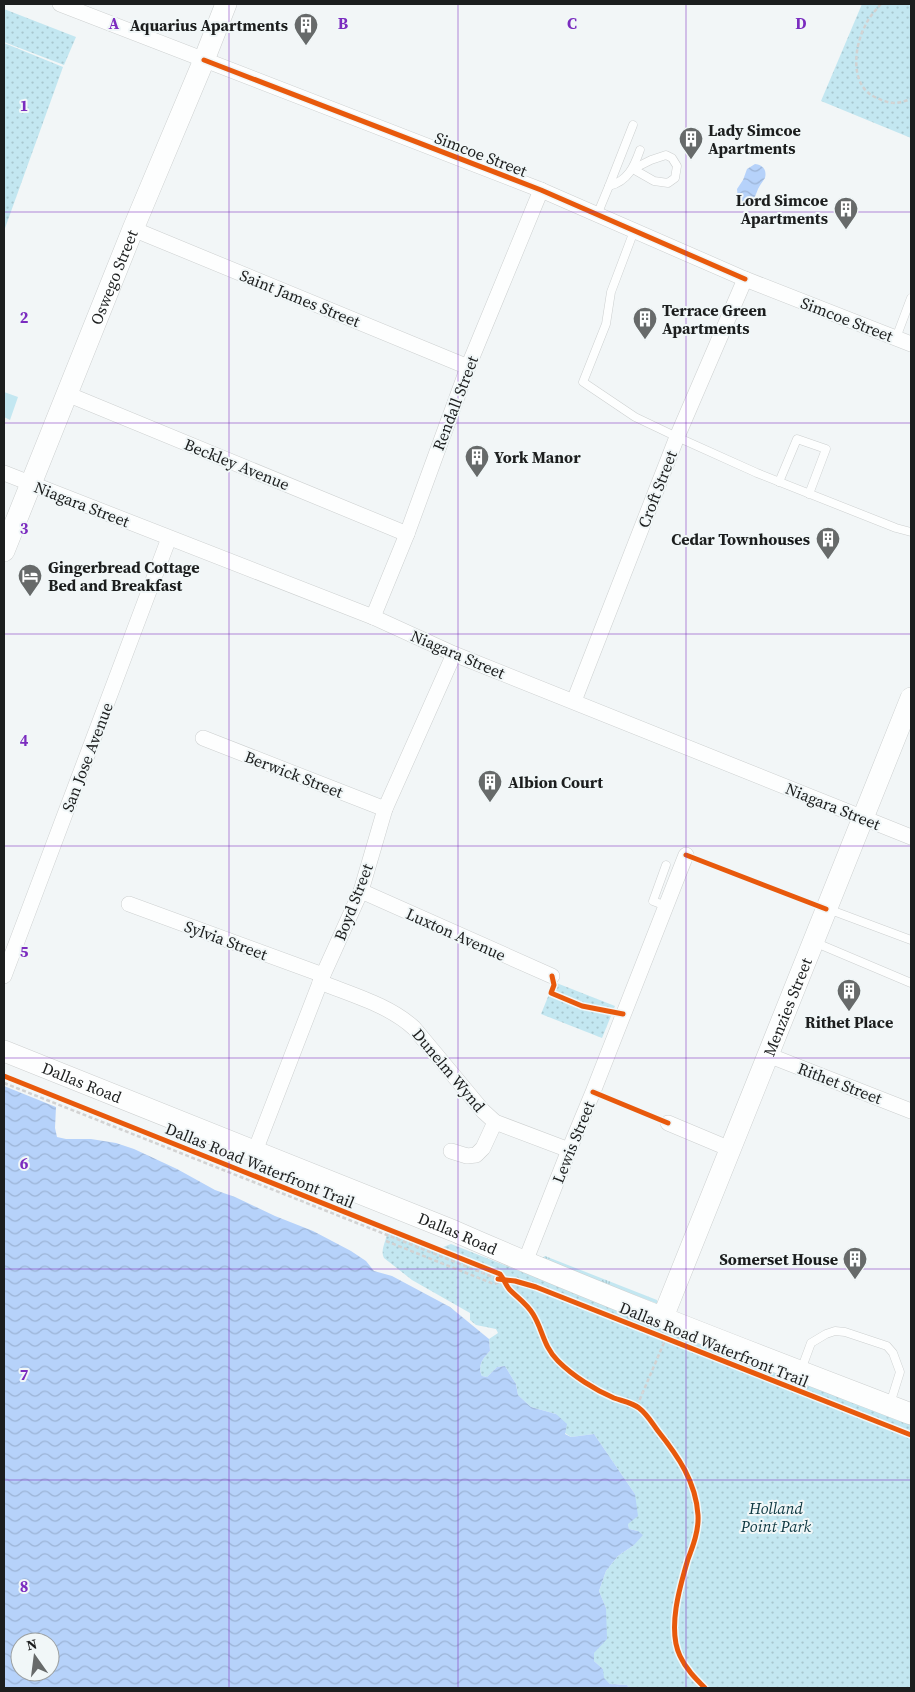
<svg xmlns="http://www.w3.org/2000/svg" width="915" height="1692" font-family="'Source Serif 4',serif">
  <defs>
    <pattern id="grass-tufts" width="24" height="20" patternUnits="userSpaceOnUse" patternTransform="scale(1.25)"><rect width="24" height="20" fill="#c3e7f1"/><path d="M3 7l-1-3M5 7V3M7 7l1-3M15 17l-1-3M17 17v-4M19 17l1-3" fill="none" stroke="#a7c6ce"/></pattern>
    <pattern id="park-dots" width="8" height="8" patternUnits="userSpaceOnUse" patternTransform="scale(1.25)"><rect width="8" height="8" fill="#c3e7f1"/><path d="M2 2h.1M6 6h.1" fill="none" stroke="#a7c6ce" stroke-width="1.8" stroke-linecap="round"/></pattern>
    <pattern id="water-waves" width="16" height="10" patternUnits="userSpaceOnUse" patternTransform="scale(1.25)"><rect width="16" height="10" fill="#b6d2fa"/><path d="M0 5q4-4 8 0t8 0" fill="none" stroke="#9cb4d6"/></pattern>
  </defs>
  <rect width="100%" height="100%" fill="#f2f6f7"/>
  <polygon fill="url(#grass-tufts)" points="545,1256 657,1300 658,1304 541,1259"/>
  <g fill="url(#park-dots)">
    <polygon points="862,4 911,4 911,138 821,101"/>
    <polygon points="4,9 76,37 64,65 4,42"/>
    <polygon points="4,43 63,67 4,231"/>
    <polygon points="554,982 615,1006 602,1038 541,1014"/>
    <path d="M387,1233l46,18 18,-7 460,181v263h-281l-3,-3 -17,-1 -7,-6v-9l-9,-8v-8l12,-45 -7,-17 7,-20 12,-15 16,-11 4,-14 -9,-2 -1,-5 7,-30 -41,-60 -23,3 -6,-4 -9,-19 -25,-7 -13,-12 -2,-11 -11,-18 -8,1 -10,10 -5,-1c-5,-10 1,-18 8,-25l-1,-12 9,-6 -2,-4 -20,-4 -6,-5v-7l-58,-33 -28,-22c-4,-8 2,-16 3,-25z"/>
  </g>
  <polygon fill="#c3e7f1" points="4,392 18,397 10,420 4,417"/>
  <g fill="url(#water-waves)" fill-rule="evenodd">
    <path d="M755,164c8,1 12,6 10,14 -2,3 -5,7 -7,11 -4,10 -7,21 -20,10l-1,-10 6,-9 4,-11z"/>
    <path d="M4,1086l52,21 -1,21 2,9 9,2h25l25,4 18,6 43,20 38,21 20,7 40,19 38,15 38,20 15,10 8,10 18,5 58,31 39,32 1,12c-7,7 -13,15 -8,25l5,1 10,-10 8,-1 11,18 2,11 13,12 25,7 11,10 -2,10 6,3 23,-3 41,60 3,22 -10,8 1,5 9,2 5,4 -9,10 -16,11 -12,15 -7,20 7,17 1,31 -13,14v8l9,8 1,9 6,6 17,1 3,3h-626zM20,1642h30v30h-30z"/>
  </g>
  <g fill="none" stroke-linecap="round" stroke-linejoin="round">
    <defs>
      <g id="lane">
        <polygon points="666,155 672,158 677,166 675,178 668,183 654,181 633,169 651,160"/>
        <polyline points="609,186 633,125"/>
        <path d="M597,215l12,-29c19,-5 25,-19 31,-36"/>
        <polyline points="634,231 611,292 606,324 583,382 635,417 677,437 757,473 896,528 911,532"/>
        <polyline points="896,338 911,298"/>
        <polyline points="779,482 797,439 826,449 809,494"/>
        <polyline points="666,906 653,901 666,865"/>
        <polyline points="828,909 911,940"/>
        <polyline points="814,942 911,983"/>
        <polyline points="801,1370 811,1343 826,1334 835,1331 845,1332 887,1346 893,1353 900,1372 890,1404"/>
      </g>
      <g id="street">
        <polyline points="60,4 541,190 745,279 911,344"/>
        <polyline points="133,229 468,367"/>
        <polyline points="67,394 407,534"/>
        <polyline points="4,473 373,617 454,654 911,837"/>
        <polyline points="373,617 407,534 468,367 541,190"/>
        <polyline points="574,701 677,437 745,279"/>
        <polyline points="203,738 385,809"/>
        <polyline points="361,891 552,976"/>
        <polyline points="129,904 323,975"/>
        <polyline points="4,976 169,538"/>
        <path d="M320,982c32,13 69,23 94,46l69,83 12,11 74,28"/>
        <polyline points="768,1055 911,1111"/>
        <polyline points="668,1123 730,1149"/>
        <polyline points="255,1151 323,975 361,891 385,809 454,654"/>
        <polyline points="451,1151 467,1156 476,1155 483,1148 495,1122"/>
        <polyline points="525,1262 569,1150 593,1092 686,855"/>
      </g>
      <g id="secondary">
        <path id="s1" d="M4,551l129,-322 71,-169 22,-56"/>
        <path id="s2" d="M4,1051l450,180c150,66 304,124 457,183"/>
        <path id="s3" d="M663,1317l248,-619"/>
      </g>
    </defs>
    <use href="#lane" stroke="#cdd0d0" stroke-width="9"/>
    <use href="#street" stroke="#cdd0d0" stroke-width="16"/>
    <use href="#secondary" stroke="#cdd0d0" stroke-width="22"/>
    <g stroke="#d2d2d2" stroke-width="2.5" stroke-dasharray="4 2.5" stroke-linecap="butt">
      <path d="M881,4c-6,7 -12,13 -16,22 -11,21 -16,61 12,72 6,3 12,5 19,5 5,-1 10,-2 15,-4"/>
      <polyline points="4,1083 498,1279 505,1280"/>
      <polyline points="386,1241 494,1284 504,1281"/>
      <path d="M505,1280c5,15 21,22 29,35 9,16 10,32 24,46 15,15 37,29 57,37 7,3 14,5 21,8 10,4 48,58 52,69 5,12 9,27 10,40 1,15 -5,31 -10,45 -8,26 -21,69 -8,96 6,13 15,22 25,32"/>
      <polyline points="637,1406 666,1338"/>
    </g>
    <use href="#lane" stroke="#fdfefe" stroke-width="8"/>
    <use href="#street" stroke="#fdfefe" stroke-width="15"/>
    <use href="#secondary" stroke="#fdfefe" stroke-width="21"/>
    <defs>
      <g id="cycleway">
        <polyline points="204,60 541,190 745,279"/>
        <polyline points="686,855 826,909"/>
        <polyline points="552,976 554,985 551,993 582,1006 623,1014"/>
        <path d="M4,1076l496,198c4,5 6,12 10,16 8,8 17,14 23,24 10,16 10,32 25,47 15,15 37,29 56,37 8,3 19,5 25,10 8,6 13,15 19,23 20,25 38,51 40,84 1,15 -5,31 -10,44 -8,27 -21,70 -8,97 6,13 15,22 25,32"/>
        <polyline points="593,1092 668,1123"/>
        <polyline points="498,1279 515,1281 536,1287 911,1435"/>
      </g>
    </defs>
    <use href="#cycleway" stroke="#f1f7f8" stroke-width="8"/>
    <use href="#cycleway" stroke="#e8590c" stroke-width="5"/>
  </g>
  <path fill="none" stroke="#7b2cbf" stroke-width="1" stroke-opacity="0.55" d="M229,4v1684M458,4v1684M686,4v1684M4,212h907M4,423h907M4,634h907M4,846h907M4,1058h907M4,1269h907M4,1480h907"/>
  <defs>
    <symbol id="building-pin" viewBox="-11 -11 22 30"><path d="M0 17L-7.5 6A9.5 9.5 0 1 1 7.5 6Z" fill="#676a6a" stroke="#f1f7f8"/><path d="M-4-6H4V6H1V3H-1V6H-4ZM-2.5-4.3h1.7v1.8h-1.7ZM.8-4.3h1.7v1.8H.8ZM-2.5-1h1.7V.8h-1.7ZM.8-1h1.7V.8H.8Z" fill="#fff"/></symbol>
    <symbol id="hotel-pin" viewBox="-11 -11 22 30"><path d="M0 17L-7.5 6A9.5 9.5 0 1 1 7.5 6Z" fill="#676a6a" stroke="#f1f7f8"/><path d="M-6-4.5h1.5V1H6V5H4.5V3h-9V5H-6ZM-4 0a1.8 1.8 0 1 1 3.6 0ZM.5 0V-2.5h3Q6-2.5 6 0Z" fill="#fff"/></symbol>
  </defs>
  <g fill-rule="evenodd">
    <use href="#building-pin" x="292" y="11" width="28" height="38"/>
    <use href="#building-pin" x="677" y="125" width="28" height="38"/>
    <use href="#building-pin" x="832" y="195" width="28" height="38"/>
    <use href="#building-pin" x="631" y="305" width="28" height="38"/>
    <use href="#building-pin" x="463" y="443" width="28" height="38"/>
    <use href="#building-pin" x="814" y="525" width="28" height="38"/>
    <use href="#hotel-pin" x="16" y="562" width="28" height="38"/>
    <use href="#building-pin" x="476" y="768" width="28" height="38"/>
    <use href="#building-pin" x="835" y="977" width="28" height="38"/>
    <use href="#building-pin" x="841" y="1245" width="28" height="38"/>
  </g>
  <g text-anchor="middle" stroke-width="4" stroke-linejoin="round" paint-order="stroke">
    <g font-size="16" font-weight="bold" fill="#1c1e1e" stroke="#f1f7f8" text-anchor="start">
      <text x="288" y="31" text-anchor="end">Aquarius Apartments</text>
      <text x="708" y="136">Lady Simcoe<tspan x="708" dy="18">Apartments</tspan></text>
      <text x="828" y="206" text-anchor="end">Lord Simcoe<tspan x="828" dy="18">Apartments</tspan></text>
      <text x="662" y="316">Terrace Green<tspan x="662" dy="18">Apartments</tspan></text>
      <text x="494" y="463">York Manor</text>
      <text x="810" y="545" text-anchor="end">Cedar Townhouses</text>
      <text x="48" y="573">Gingerbread Cottage<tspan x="48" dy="18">Bed and Breakfast</tspan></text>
      <text x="508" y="788">Albion Court</text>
      <text x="849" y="1028" text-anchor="middle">Rithet Place</text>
      <text x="838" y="1265" text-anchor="end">Somerset House</text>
    </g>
    <g font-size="16" fill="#1c1e1e" stroke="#f1f7f8">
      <text transform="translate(481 154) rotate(21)" y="6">Simcoe Street</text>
      <text dy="6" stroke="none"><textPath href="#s1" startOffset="295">Oswego Street</textPath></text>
      <text transform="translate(300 298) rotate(22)" y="6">Saint James Street</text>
      <text transform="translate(847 319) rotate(21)" y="6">Simcoe Street</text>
      <text transform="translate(455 403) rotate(-69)" y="6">Rendall Street</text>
      <text transform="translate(237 464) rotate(22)" y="6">Beckley Avenue</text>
      <text transform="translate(657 489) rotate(-69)" y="6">Croft Street</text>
      <text transform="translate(82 504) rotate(21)" y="6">Niagara Street</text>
      <text transform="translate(458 654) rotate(23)" y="6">Niagara Street</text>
      <text transform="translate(87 757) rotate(-69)" y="6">San Jose Avenue</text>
      <text transform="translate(294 774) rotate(21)" y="6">Berwick Street</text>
      <text transform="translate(833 806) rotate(22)" y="6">Niagara Street</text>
      <text transform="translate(353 902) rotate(-69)" y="6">Boyd Street</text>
      <text transform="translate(456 934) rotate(24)" y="6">Luxton Avenue</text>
      <text transform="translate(226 940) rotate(20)" y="6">Sylvia Street</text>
      <text dy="6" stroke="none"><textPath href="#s3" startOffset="334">Menzies Street</textPath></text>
      <text transform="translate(449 1070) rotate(50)" y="6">Dunelm Wynd</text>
      <text dy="6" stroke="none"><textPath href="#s2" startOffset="84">Dallas Road</textPath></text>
      <text transform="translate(840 1083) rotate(21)" y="6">Rithet Street</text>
      <text transform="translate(573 1142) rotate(-68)" y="6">Lewis Street</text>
      <text transform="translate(260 1165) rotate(22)" y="6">Dallas Road Waterfront Trail</text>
      <text dy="6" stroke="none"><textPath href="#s2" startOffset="489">Dallas Road</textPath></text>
      <text transform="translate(714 1344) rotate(22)" y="6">Dallas Road Waterfront Trail</text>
    </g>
    <g font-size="16" font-style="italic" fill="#0d3741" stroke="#f1f7f8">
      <text x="776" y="1514">Holland<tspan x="776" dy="18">Point Park</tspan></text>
    </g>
  </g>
  <g font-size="16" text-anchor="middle" font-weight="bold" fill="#7b2cbf" stroke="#f1f7f8" stroke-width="4" stroke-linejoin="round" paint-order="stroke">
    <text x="114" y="29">A</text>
    <text x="343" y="29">B</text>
    <text x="572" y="29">C</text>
    <text x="801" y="29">D</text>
    <text x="24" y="111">1</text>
    <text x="24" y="323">2</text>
    <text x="24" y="534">3</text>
    <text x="24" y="746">4</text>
    <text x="24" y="957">5</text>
    <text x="24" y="1169">6</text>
    <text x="24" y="1380">7</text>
    <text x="24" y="1592">8</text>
  </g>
  <rect width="915" height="1692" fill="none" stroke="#1c1e1e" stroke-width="10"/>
  <g transform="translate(35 1657) rotate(346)"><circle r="24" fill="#f1f7f8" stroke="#9ca0a1"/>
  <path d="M0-4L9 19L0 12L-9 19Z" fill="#676a6a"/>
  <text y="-8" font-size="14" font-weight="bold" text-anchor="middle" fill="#1c1e1e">N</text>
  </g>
</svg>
